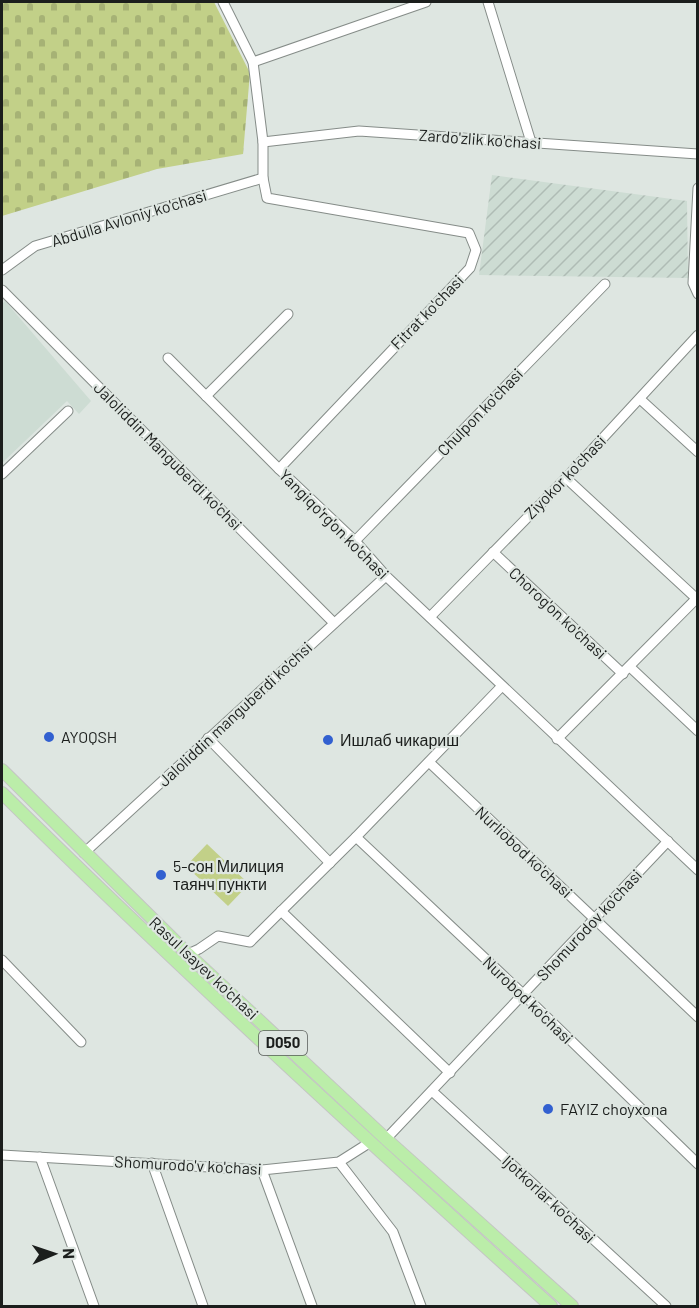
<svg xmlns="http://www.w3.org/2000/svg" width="699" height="1308" font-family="Barlow,sans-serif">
  <defs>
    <pattern id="industrial-furrows" width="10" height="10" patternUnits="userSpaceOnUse" patternTransform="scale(1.5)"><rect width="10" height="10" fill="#cddcd3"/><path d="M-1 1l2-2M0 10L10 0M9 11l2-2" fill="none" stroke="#afbcb5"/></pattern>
    <pattern id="cemetery-stones" width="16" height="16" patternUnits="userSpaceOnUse" patternTransform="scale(1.5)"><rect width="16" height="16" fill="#c2d088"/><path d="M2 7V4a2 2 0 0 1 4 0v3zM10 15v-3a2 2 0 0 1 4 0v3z" fill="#a6b275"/></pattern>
  </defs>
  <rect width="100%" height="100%" fill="#dee6e1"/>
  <polygon fill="#cddcd3" points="5,301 91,401 79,414 67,401 2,463 2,304"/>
  <polygon fill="url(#industrial-furrows)" points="492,175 687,201 688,278 479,275"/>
  <polygon fill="#c2d088" points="207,844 249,884 228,906 186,866"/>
  <polygon fill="url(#cemetery-stones)" points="2,2 214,2 250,73 243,154 157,169 2,216"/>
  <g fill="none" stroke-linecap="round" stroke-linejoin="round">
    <defs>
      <g id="minor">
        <polyline points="223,2 253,62 263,142 263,178 267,198 469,233 476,250 470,268 279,469"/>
        <polyline points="488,2 531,142"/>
        <polyline points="253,62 426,2"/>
        <polyline points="263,142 359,131 698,154"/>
        <polyline points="698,188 693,283 698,294"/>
        <polyline points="2,270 35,246 263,178"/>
        <polyline points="2,290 334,623"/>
        <polyline points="168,358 279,469 355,541 386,576 698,870"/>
        <polyline points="206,396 288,314"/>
        <polyline points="640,399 698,452"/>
        <polyline points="2,474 68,411"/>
        <polyline points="566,478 698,600"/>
        <polyline points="355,541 605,284"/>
        <polyline points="493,552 623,674"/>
        <polyline points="430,617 566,478 698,335"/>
        <polyline points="630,667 698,731"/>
        <polyline points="208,738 330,863"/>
        <polyline points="557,739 698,597"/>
        <polyline points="429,762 698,1017"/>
        <polyline points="356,837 524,995 698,1164"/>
        <polyline points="84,853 386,576"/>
        <polyline points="281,911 450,1073"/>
        <polyline points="188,954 199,949 218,936 250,942 356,837 502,686"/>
        <polyline points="2,960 81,1042"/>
        <polyline points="432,1091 666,1306"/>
        <polyline points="386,1139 668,841"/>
        <polyline points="2,1155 262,1170 339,1162 369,1143"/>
        <polyline points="40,1157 94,1306"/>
        <polyline points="339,1162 393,1232 421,1306"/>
        <polyline points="152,1163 203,1306"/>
        <polyline points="262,1170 312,1306"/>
      </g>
      <g id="major">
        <polyline points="2,770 188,954 386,1139 572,1306"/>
        <path d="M2,793c178,176 363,346 549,513"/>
      </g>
    </defs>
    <use href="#minor" stroke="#858c88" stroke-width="11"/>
    <use href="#major" stroke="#c4c4c4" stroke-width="14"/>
    <use href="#minor" stroke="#fff" stroke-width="9"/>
    <use href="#major" stroke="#bbeda9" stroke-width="12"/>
  </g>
  <g fill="#3260d0" stroke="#dee6e1" stroke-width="2">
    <circle cx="49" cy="737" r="6"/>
    <circle cx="328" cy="740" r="6"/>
    <circle cx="161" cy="875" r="6"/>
    <circle cx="548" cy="1109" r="6"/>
  </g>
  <g text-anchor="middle" stroke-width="4.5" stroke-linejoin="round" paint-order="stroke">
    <rect fill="#dee6e1" stroke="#565a57" stroke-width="1.5" x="259" y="1031" width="48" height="24" rx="4.5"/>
    <g font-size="15" font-weight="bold" fill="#1b1e1c">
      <text x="283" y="1048">D050</text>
    </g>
    <g font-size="16" fill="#1b1e1c" stroke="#dee6e1">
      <text transform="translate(480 139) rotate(4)" y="6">Zardo'zlik ko'chasi</text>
      <text transform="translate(129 218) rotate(-17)" y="6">Abdulla Avloniy ko'chasi</text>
      <text transform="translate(427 312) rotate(-46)" y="6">Fitrat ko'chasi</text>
      <text transform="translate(480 412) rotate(-46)" y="6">Chulpon ko'chasi</text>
      <text transform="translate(168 456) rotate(45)" y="6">Jaloliddin Manguberdi ko'chsi</text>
      <text transform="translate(565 477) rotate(-46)" y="6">Ziyokor ko'chasi</text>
      <text transform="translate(334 524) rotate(45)" y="6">Yangiqo'rg'on ko'chasi</text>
      <text transform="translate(558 613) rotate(43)" y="6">Chorog'on ko'chasi</text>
      <text transform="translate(235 714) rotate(-43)" y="6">Jaloliddin manguberdi ko'chsi</text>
      <text transform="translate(524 852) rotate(43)" y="6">Nurliobod ko'chasi</text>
      <text transform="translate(589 925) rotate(-47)" y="6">Shomurodov ko'chasi</text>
      <text transform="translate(204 968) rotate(43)" y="6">Rasul Isayev ko'chasi</text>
      <text transform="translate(528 1000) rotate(44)" y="6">Nurobod ko'chasi</text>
      <text transform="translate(188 1165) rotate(3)" y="6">Shomurodo'v ko'chasi</text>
      <text transform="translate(549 1199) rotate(43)" y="6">Ijotkorlar ko'chasi</text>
    </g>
    <g font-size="16" fill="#1b1e1c" stroke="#dee6e1" text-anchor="start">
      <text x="61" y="743">AYOQSH</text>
      <text x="340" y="746">Ишлаб чикариш</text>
      <text x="173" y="872">5-сон Милиция<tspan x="173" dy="18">таянч пункти</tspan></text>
      <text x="560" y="1115">FAYIZ choyxona</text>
    </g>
  </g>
  <rect width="699" height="1308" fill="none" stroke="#1b1e1c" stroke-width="6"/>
  <g transform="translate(54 1254) rotate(88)" stroke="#dee6e1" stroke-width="4.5" paint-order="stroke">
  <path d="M0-4.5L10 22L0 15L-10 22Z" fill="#1b1e1c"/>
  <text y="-9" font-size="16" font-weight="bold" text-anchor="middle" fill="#1b1e1c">N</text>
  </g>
</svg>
